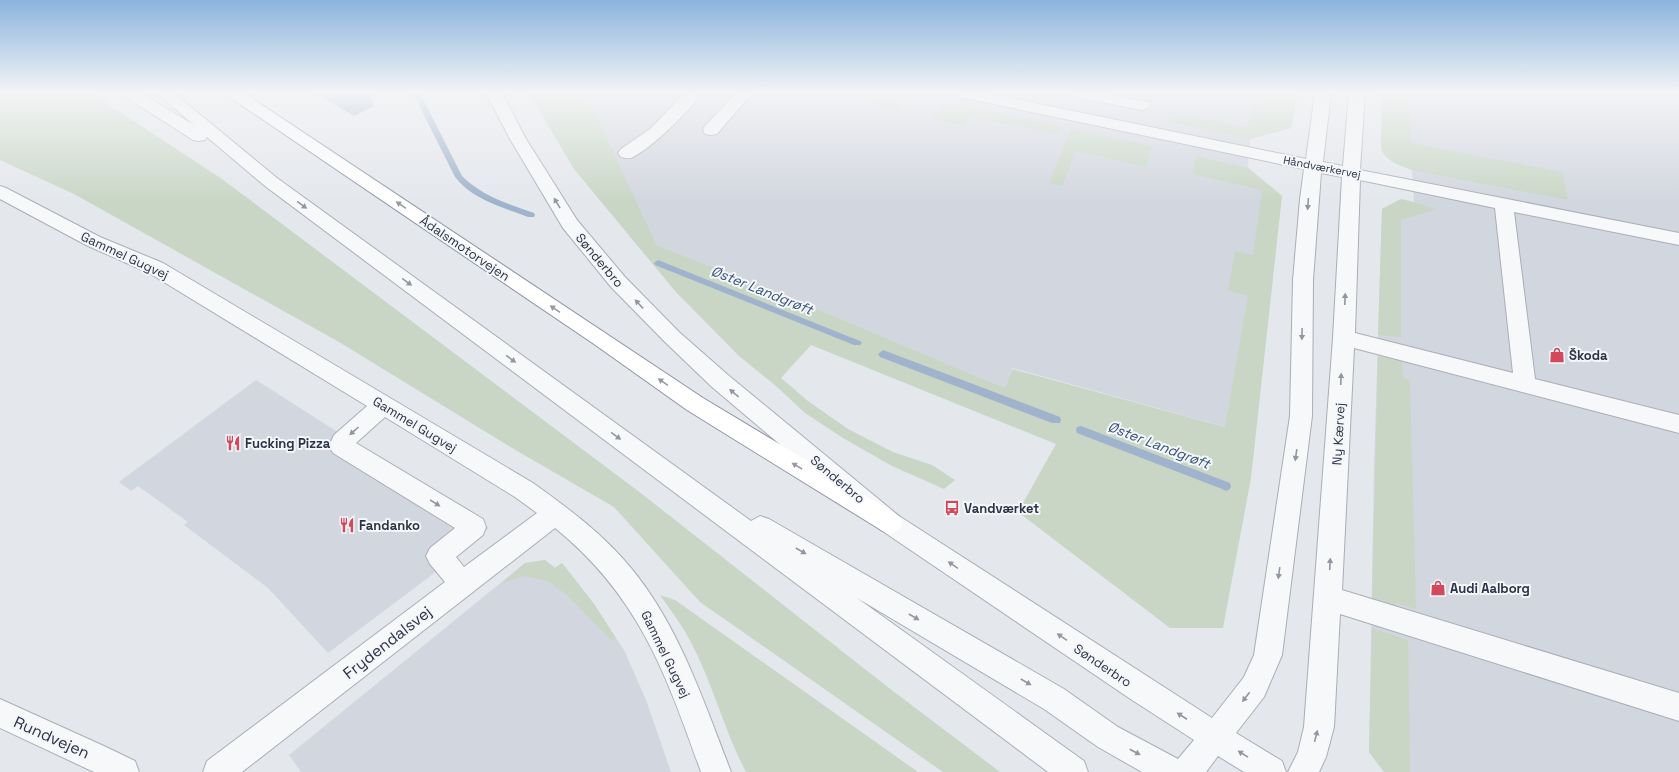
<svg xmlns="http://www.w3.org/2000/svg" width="1679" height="772" font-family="'Space Grotesk',sans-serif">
  <rect width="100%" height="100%" fill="#e4e7ec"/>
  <g fill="#d2d6de">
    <polygon points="586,93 1298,93 1291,128 1250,139 1248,168 1282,196 1226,427 1012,368 1005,388 791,298 657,245"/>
    <polygon points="1382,93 1679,93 1679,772 1384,772 1369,752 1374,468 1382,209 1401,199 1414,202 1412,170 1393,161 1382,151"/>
    <polygon points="256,380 489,528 429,577 328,653 268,588 184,525 188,522 138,486 131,491 119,482"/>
    <polygon points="545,560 555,568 562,563 594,604 625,652 646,700 671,772 301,772 289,755 525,563"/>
  </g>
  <g fill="#c9d6c5">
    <polygon points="0,93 91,93 222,179 642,494 889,688 1000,772 943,772 700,602 614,507 512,448 339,342 74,194 0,160"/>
    <polygon points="529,93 586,93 657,245 791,298 1005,388 1012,369 1225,427 1248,296 1228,290 1235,251 1253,255 1262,190 1192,174 1196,156 1248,168 1282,196 1251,478 1223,628 1170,628 1018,512 1056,444 811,345 781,378 808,401 848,429 893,452 932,465 955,480 944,489 892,466 843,438 805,413 776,386 739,356 675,291 574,169"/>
    <polygon points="843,93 904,93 909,94 898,111 840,97"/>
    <polygon points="1260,93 1298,93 1291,128 1250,139 1168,122 1170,112 1248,128 1252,103 1258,104"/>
    <path d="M1382,93h27l2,50 151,29 6,28 -156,-30c-11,-4 -29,-10 -31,-23z"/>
    <polygon points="944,101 1063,127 1059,135 970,116 964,126 932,119"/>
    <polygon points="1071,129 1152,146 1146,167 1076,151 1062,186 1049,183"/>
    <polygon points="1401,199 1437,209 1401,220 1401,337 1378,335 1382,209"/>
    <polygon points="1378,356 1402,362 1403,378 1410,380 1416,609 1396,603 1396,606 1372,598"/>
    <polygon points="545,560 555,568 562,563 594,604 616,638 612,641 566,594 547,581 524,576 502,583 525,563"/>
    <path d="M660,595l15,5 243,172h-172c-24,-46 -35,-97 -62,-142 -7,-12 -16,-23 -24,-35z"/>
    <polygon points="1372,628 1408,640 1410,772 1384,772 1369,752"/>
  </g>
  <polygon fill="#9fb4cc" points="315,93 368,93 374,106 354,116"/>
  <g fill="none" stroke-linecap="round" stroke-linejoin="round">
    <g fill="#9fb4cc" fill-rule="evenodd">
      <path d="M413,93h7l42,83c20,20 46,28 72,37l1,2 -1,2h-6c-26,-10 -55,-17 -73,-40z"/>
      <polygon points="658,260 860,341 862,343 860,345 854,345 655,265 654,263"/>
      <polygon points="883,350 1060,417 1061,420 1060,423 1052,423 880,357 878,354"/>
      <polygon points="1081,426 1230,483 1231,486 1230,489 1226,491 1222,489 1077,433 1076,430 1077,427"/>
    </g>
    <defs>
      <g id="minor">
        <path d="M122,93h19l53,32 -37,-32h17l103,85 474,343 9,-5 9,3 295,170 54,38 60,32 16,-19 -62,-40 -251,-170 -169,-143 -47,-45 -54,-55 -48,-59 -53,-89 -24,-46h16l24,46 51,81 48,57 54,55 49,43 171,141 313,202 32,-41 10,-22 36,-239 3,-136 7,-81 4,-30 -339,-71 -6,-2 -2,-3h29l320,66 9,-66h16l-8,69 20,4 6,-73h16l-5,77 319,63v12l-165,-33 21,167 144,36v18l-325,-85 -12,242 337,103v28l-339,-107 -6,113 -8,30 -7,15h-31l10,-20 6,-25 29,-389 9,-161 -21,-4 -8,107 -1,136 -30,239 -18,42 -28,36 46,28 4,11h-42l-26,-16 -12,16h-64l-44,-25 -54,-38 -187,-111 227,163 4,11h-40l-783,-586 -58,-49 -2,3 -6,1 -6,-1 -69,-44zM1360,180l135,28 18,165 -158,-40z"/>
        <path d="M685,93h17c-13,18 -49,54 -69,64 -4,2 -8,1 -12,0l-3,-4 3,-4 29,-20z"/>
        <polygon points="736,93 752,93 717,134 711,135 705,134 703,130 705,126"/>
        <polygon points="1071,93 1102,93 1148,102 1150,105 1148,108 1142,110 1079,98 1073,96"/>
        <path d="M0,186l6,2 94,49 63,26 370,220c35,25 70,51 98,85 48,58 73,134 100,204h-30c-35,-98 -62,-176 -146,-244l-313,244h-39l4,-11 238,-179 -15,-18 -4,-8 4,-8 25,-20 -122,-75 -4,-7 5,-11 33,-29 -218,-133 -63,-28 -86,-46zM385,417l130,80 22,16 -73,54 -8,-10 27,-22 3,-8 -3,-8 -127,-76z"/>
        <polygon points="0,699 106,747 135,761 139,772 94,772 0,728"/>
      </g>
      <polygon id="highway" points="226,93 244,93 703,398 899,516 902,523 899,530 890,534 881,530 687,410 594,344 228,96"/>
    </defs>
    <use href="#minor" stroke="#a9aeb7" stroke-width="2"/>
    <use href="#highway" stroke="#8b94a3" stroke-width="2"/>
    <use href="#minor" fill="#f7f8fa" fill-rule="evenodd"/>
    <use href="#highway" fill="#fff" fill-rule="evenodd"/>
  </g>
  <defs><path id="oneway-solid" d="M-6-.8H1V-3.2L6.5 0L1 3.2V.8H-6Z"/></defs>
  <g fill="#9196a0">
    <use href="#oneway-solid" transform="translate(557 203) rotate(-121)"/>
    <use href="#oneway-solid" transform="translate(1308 204) rotate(94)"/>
    <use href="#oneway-solid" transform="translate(302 205) rotate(36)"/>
    <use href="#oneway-solid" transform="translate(407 282) rotate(36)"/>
    <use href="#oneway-solid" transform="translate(1345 299) rotate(-88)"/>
    <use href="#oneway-solid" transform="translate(639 304) rotate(-133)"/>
    <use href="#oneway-solid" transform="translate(1302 334) rotate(91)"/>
    <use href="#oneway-solid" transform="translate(511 359) rotate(36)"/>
    <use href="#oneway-solid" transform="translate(1341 379) rotate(-87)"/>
    <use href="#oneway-solid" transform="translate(734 393) rotate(-140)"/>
    <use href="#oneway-solid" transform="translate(354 431) rotate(138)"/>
    <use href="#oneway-solid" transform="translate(616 436) rotate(36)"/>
    <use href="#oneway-solid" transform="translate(1296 455) rotate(98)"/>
    <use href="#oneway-solid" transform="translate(435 503) rotate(32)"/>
    <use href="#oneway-solid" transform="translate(801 551) rotate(30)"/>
    <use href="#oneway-solid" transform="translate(1330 564) rotate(-87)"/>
    <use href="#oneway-solid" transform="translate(953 565) rotate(-146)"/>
    <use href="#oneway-solid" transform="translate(1279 573) rotate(98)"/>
    <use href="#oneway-solid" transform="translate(914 617) rotate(30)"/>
    <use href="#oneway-solid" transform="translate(1062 637) rotate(-146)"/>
    <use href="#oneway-solid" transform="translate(1026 682) rotate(30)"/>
    <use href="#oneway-solid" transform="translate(1246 697) rotate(127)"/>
    <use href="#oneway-solid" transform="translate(1182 716) rotate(-147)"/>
    <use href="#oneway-solid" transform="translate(1316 736) rotate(-76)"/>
    <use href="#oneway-solid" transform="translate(1135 752) rotate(28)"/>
    <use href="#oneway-solid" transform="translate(1243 754) rotate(-148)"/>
  </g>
  <g fill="#959aa2">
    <use href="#oneway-solid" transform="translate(401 205) rotate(-146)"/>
    <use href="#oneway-solid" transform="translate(555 309) rotate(-146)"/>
    <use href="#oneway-solid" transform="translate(663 382) rotate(-145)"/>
    <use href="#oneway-solid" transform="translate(797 466) rotate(-149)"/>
  </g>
  <linearGradient id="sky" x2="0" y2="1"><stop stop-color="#8bb4dd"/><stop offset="0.46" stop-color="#f3f4f6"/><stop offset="1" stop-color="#f3f4f6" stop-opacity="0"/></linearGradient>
  <rect width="1679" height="201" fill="url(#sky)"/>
  <defs>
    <symbol id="shop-bare" viewBox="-9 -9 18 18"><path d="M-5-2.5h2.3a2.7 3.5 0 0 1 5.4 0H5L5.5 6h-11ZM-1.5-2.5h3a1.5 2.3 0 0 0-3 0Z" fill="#d1495b" stroke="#f4f6f9" stroke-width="2.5" paint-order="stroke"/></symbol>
    <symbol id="restaurant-bare" viewBox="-9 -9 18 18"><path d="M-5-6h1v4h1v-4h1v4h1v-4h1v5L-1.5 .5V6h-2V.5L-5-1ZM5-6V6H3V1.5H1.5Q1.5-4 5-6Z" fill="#d1495b" stroke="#f4f6f9" stroke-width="2.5" paint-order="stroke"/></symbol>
    <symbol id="bus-bare" viewBox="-9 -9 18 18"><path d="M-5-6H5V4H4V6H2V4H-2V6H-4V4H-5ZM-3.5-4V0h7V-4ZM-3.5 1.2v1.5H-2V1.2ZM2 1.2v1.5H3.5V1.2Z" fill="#d1495b" stroke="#f4f6f9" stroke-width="2.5" paint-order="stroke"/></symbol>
  </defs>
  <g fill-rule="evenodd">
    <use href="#shop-bare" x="1546" y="344" width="22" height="22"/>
    <use href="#restaurant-bare" x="222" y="432" width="22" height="22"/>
    <use href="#bus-bare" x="941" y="497" width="22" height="22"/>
    <use href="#restaurant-bare" x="336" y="514" width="22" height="22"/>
    <use href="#shop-bare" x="1427" y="577" width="22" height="22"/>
  </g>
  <g text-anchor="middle" stroke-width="4" stroke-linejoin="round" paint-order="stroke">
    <g font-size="11" fill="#2b3445" stroke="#f4f6f9">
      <text transform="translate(1322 167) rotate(11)" y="4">Håndværkervej</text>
    </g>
    <g font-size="13" fill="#2b3445" stroke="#f4f6f9">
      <text transform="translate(465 248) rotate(34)" y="5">Ådalsmotorvejen</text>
      <text transform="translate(125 255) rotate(25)" y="5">Gammel Gugvej</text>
      <text transform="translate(600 260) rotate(50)" y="5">Sønderbro</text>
      <text transform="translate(415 424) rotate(31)" y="5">Gammel Gugvej</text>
      <text transform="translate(1338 434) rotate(-87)" y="5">Ny Kærvej</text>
      <text transform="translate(838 479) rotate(40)" y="5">Sønderbro</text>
      <text transform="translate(666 654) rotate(64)" y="5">Gammel Gugvej</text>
      <text transform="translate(1103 665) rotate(34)" y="5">Sønderbro</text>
    </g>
    <g font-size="13" font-weight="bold" fill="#2b3445" stroke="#f4f6f9" text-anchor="start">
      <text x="1569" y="360">Škoda</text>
      <text x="245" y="448">Fucking Pizza</text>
      <text x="964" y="513">Vandværket</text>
      <text x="359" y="530">Fandanko</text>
      <text x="1450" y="593">Audi Aalborg</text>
    </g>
    <g font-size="14" font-style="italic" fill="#34527a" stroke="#f4f6f9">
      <text transform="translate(762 290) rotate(22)" y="5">Øster Landgrøft</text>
      <text transform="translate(1159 445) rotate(21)" y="5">Øster Landgrøft</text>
    </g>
    <g font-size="16" fill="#2b3445" stroke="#f4f6f9">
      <text transform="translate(387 642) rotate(-38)" y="6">Frydendalsvej</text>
      <text transform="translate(52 737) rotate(24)" y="6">Rundvejen</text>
    </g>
  </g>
</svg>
